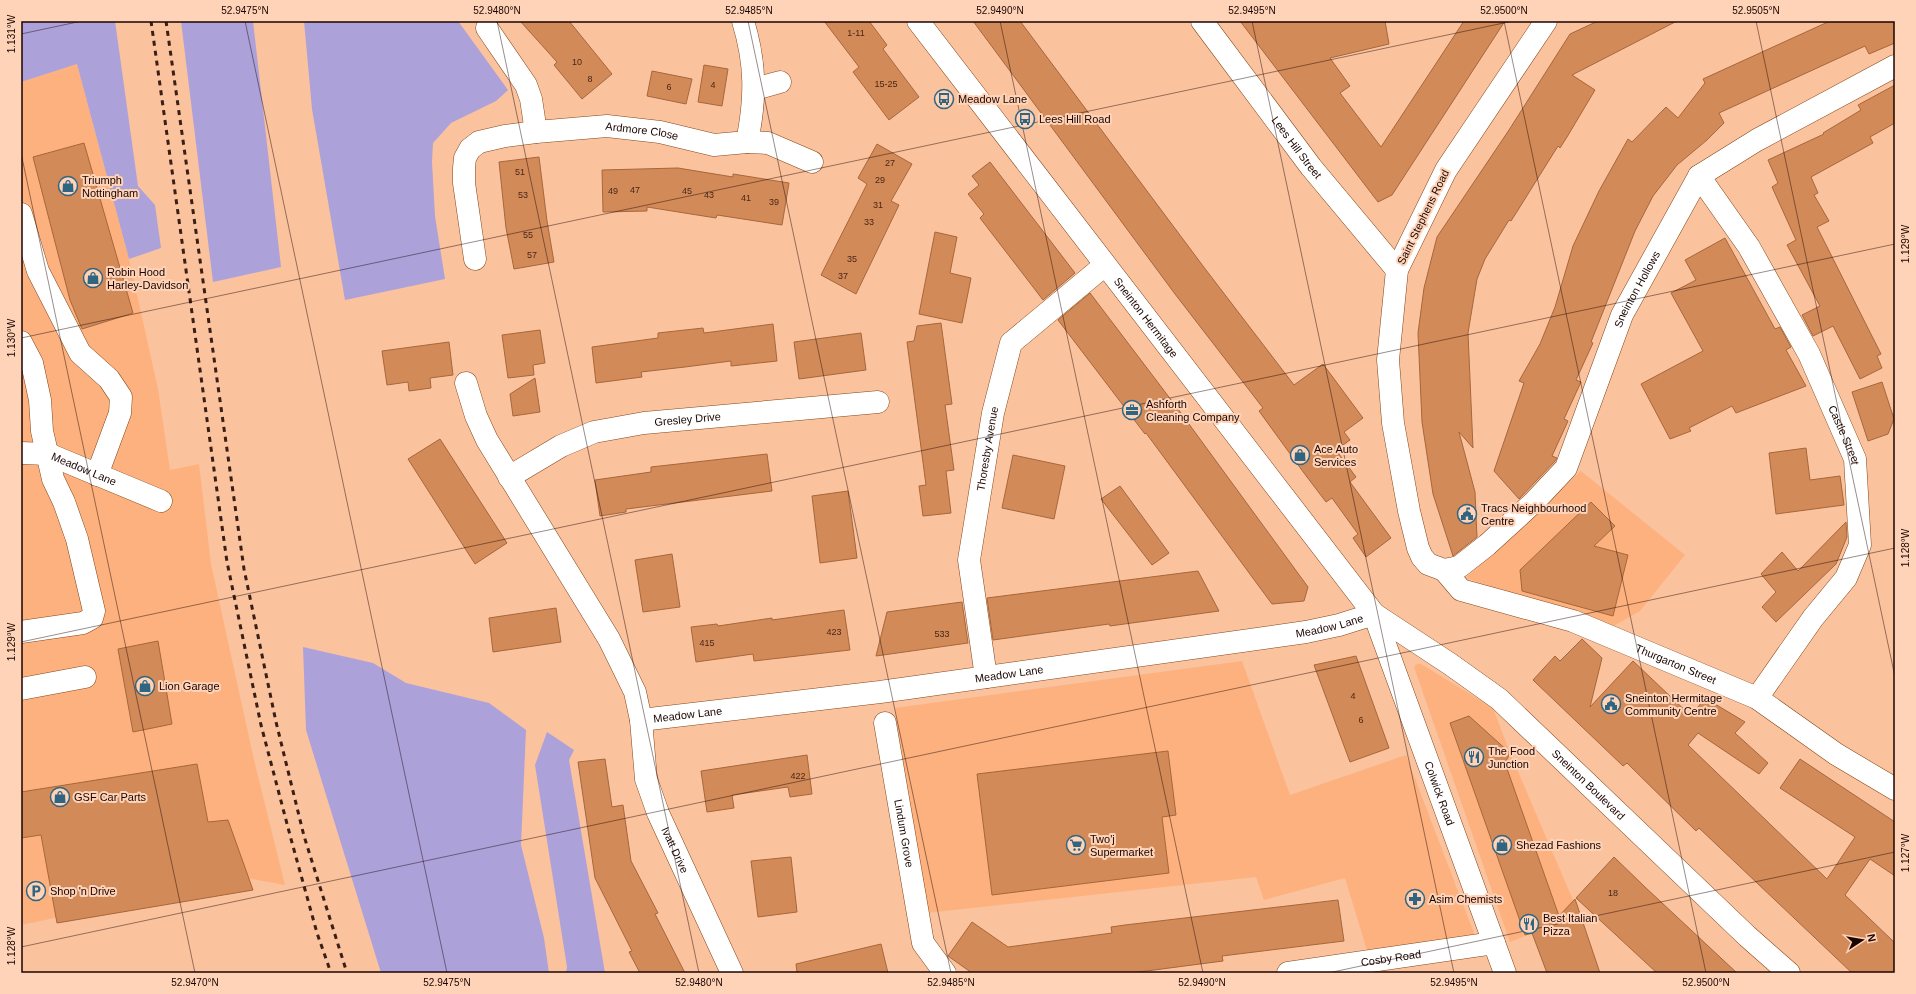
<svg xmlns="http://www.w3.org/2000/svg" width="1916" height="994" font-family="Arial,sans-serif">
  <rect width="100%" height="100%" fill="#fbc29e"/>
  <g fill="#fdb17e">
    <polygon points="77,64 129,259 158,389 170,470 199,464 211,564 254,760 285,885 247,878 21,925 21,82"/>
    <polygon points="1581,471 1685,555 1640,611 1610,628 1466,578"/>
    <polygon points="1242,661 1290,795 1406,755 1477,941 1369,957 1345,878 1264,900 1256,877 926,913 895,708"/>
    <polygon points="1417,664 1421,664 1493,708 1510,753 1579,914 1510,942 1414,667"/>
  </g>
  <g fill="#ada1da">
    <polygon points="21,21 115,21 138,186 155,205 161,248 129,259 77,64 21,82"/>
    <polygon points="181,21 253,21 281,267 213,282"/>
    <polygon points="304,21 458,21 508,90 496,101 451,123 433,143 432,162 435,216 445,279 345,300 312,109"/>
    <polygon points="303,647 373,663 406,683 489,703 526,730 521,845 544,938 549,973 381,973 306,730"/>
    <polygon points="547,732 574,750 569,760 605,973 566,973 567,967 535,765"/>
  </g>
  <g fill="#d28a59" stroke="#a7673b">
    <polygon points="520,21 569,21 612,74 582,99 554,65 557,62"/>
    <polygon points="824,21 869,21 887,45 883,49 919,97 889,120 853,72 859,67"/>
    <polygon points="973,21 1020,21 1206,270 1294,385 1323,364 1363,418 1344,432 1350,440 1336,450 1356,477 1350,482 1391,538 1366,557 1353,538 1358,534 1332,498 1326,502 1304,473 1259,411 1263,408 1175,294"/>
    <polygon points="1240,21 1385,21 1389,44 1330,58 1350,86 1340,93 1381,147 1464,21 1505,21 1392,195 1378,202"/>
    <polygon points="1598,21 1677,21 1572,75 1595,90 1567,137 1560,148 1558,146 1518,210 1511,221 1509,220 1485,259 1477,279 1468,333 1473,448 1459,432 1475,492 1477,537 1453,556 1433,494 1422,422 1418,333 1424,288 1437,237 1509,130 1570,34"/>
    <polygon points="1830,21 1895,21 1895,43 1869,54 1865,46 1719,113 1724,123 1707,140 1677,165 1653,196 1635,231 1591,342 1593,343 1576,380 1581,382 1564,419 1568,421 1552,456 1557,458 1555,461 1519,499 1494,471 1524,383 1519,381 1540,344 1555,307 1573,246 1599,191 1628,139 1632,142 1666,107 1678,118 1705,83 1703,79"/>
    <polygon points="704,65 728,69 722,106 698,102"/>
    <polygon points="652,71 692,79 686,104 647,96"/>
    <polygon points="1895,85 1895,123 1870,137 1873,143 1811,177 1818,193 1814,195 1829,221 1817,227 1881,354 1877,356 1882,368 1860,379 1833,326 1813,336 1802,315 1820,306 1787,245 1796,240 1772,187 1778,183 1768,160 1824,134 1823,133 1861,110 1858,105"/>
    <polygon points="84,143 133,313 82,329 70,300 33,157"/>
    <polygon points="877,144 912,164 891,201 899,205 856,294 821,275 867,184 858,178"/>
    <polygon points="539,157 547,221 554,262 514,269 506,228 499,162"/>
    <polygon points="990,162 1075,273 1043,300 980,218 984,214 968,194 979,185 972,176"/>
    <polygon points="678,168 733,177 733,174 789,183 782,225 717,215 716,218 647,207 647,211 603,212 602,170"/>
    <polygon points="935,232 957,237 950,273 971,278 962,323 919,314"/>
    <polygon points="1725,238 1775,329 1780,327 1791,347 1786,350 1806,386 1736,413 1732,406 1689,428 1691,431 1670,439 1641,384 1703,351 1671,293 1696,280 1685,260"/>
    <polygon points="1090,293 1178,409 1308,587 1304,601 1272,604 1146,433 1145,434 1058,320"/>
    <polygon points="941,323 952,404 945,405 954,470 946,471 951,513 923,516 919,486 926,485 907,342 914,341 917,326"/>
    <polygon points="773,324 777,361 731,366 731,361 685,367 641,372 642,377 596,383 592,347 658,338 658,333 703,328 704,333"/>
    <polygon points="540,330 545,363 533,365 534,375 508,378 502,335"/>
    <polygon points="861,333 866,370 799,379 794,342"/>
    <polygon points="449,342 453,375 430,378 431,388 409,391 408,382 387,385 382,351"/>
    <polygon points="535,378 540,412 513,416 510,394"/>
    <polygon points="1882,382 1894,419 1888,434 1868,441 1852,392"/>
    <polygon points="440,439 507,543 475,564 408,459"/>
    <polygon points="1806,448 1810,480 1840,476 1844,505 1776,514 1769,453"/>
    <polygon points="767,454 772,491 626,509 626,512 600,516 595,480 651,472 651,467"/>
    <polygon points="1013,455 1065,466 1054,519 1002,508"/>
    <polygon points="1120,486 1169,553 1152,565 1101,499"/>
    <polygon points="848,491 857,558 820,563 812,496"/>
    <polygon points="1591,502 1615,526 1594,546 1628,555 1613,616 1522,591 1520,570"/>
    <polygon points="1846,522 1847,537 1836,564 1776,622 1762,607 1776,592 1761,574 1782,552 1798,571"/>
    <polygon points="672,554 680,607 643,612 635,560"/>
    <polygon points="1198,571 1219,611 1110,626 1109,624 993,640 987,598"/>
    <polygon points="962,602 968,643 876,656 887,612"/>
    <polygon points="556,608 561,642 493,652 489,618"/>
    <polygon points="844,610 850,650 754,661 753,654 696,662 691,627 717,624 718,626 772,618 772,620"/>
    <polygon points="1582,639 1602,658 1590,707 1633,661 1691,716 1705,698 1745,722 1735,733 1768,763 1759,774 1698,733 1688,745 1827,879 1855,837 1780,788 1800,759 1895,822 1895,876 1870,859 1845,895 1895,943 1895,973 1852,973 1699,828 1696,831 1627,763 1623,766 1533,680 1555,656 1560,661"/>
    <polygon points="158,641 172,724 133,732 118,649"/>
    <polygon points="1356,656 1389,748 1350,762 1314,665"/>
    <polygon points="1469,716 1510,753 1505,763 1559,916 1575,899 1600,973 1547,973 1532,933 1525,935 1450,723"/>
    <polygon points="1168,751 1176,815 1162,817 1169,873 992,895 977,774"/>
    <polygon points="807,755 812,794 790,797 788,787 732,795 734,808 707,812 701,771"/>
    <polygon points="605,759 612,807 623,805 631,861 658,913 655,914 685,973 640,973 629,952 632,951 595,878 578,762"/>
    <polygon points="197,764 208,822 228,820 253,890 57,923 41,835 21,838 21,792"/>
    <polygon points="791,857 797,912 758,917 751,861"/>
    <polygon points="1614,857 1645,887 1737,973 1657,973 1576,898"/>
    <polygon points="1338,900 1344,941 1222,956 1223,961 1131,973 972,973 948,956 972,922 1008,947 1112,933 1111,927 1125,925"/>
    <polygon points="881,944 888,973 797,973 796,964"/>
  </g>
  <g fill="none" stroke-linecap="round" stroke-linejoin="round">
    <defs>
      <g id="minor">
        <path id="s1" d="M918,21l456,593 131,359"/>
        <path id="s2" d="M1202,21l109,146 86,103"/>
        <path id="s3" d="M1546,21l-100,149 -49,100 -9,90 5,63 16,88 9,37 4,9 6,7 16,6 15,-3 28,-22 47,-43 32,-34 56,-153 77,-139 58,-36 138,-74"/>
        <polyline points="487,28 526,85 531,99 536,132"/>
        <polyline points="755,89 780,82"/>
        <polyline points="747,142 768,143 812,162"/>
        <path id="s4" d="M1699,176l50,71 60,107 46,105 5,86 -14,33 -33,40 -56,80"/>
        <polyline points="21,214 38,271 80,353 109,379 121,397 120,413 97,475"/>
        <path id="s5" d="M475,259l-11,-76v-15l1,-10 5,-9 9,-7 26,-6 31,-4 71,-6 53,6 54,13 33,-3c9,-44 9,-78 -4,-121"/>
        <polyline points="21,342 32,363 40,400 42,431 53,479 64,502 77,539 94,611 92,618 83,623 21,632"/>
        <path id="s6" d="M466,383l10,33 11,24 122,199 26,53 6,28 5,59 12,34 74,160"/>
        <path id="s7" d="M21,453l27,1 113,47"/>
        <path id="s8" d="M509,477l52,-31 33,-14 50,-9 234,-21"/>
        <path id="s9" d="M1444,570l17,20 112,31 184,77 79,56 59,35"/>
        <path id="s10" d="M1374,614l76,50 49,35 248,237 42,37"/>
        <path id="s11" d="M986,677l-17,-117 24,-147 18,-70 94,-78"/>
        <polyline points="21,689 85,677"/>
        <path id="s12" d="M641,720l239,-28 426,-60 33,-7 35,-11"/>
        <path id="s13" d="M885,723l38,220 22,30"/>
        <path id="s14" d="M1288,973l206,-30"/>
      </g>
    </defs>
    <use href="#minor" stroke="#844718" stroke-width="23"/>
    <use href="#minor" stroke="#fff" stroke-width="22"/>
    <g stroke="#3a1f16" stroke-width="3" stroke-dasharray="5 5" stroke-linecap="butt">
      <polyline points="151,21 227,562 261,725 291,839 317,933 331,973"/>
      <polyline points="166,21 244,569 276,722 304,836 347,973"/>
    </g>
  </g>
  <path fill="none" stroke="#1b0500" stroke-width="1" stroke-opacity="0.45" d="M245,21l202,952M497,21l202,952M748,21l203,952M1000,21l203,952M1252,21l202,952M1504,21l202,952M1756,21l139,656M21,34l61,-13M21,153l174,820M21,338l1492,-317M21,642l1874,-398M21,947l1874,-399M1328,973l567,-121"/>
  <defs>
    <symbol id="bus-ring" viewBox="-11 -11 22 22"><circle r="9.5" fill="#fed3b8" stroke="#306581" stroke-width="1.5"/><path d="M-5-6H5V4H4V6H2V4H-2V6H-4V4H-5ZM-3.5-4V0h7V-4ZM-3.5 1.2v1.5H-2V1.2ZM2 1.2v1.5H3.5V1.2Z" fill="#306581"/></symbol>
    <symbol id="shop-ring" viewBox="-11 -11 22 22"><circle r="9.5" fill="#fed3b8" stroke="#306581" stroke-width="1.5"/><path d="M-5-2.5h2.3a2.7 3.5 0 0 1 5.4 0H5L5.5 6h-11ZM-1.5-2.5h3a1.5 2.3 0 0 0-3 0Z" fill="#306581"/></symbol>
    <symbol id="office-ring" viewBox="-11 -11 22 22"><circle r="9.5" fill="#fed3b8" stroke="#306581" stroke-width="1.5"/><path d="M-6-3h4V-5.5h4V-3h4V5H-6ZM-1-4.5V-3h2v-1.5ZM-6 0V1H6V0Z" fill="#306581"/></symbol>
    <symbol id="civic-ring" viewBox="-11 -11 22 22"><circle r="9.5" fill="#fed3b8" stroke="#306581" stroke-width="1.5"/><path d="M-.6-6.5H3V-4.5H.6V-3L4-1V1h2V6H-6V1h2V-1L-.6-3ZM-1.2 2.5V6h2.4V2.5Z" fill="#306581"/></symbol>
    <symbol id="restaurant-ring" viewBox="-11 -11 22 22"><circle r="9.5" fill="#fed3b8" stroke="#306581" stroke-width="1.5"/><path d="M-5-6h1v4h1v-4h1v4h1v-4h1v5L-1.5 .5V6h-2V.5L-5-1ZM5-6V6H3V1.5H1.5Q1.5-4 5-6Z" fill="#306581"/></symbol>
    <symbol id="supermarket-ring" viewBox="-11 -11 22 22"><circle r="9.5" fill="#fed3b8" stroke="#306581" stroke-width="1.5"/><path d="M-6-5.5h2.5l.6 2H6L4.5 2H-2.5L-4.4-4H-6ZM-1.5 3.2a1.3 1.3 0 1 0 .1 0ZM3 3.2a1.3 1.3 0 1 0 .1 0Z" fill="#306581"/></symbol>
    <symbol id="parking-ring" viewBox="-11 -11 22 22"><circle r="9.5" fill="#fed3b8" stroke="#306581" stroke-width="1.5"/><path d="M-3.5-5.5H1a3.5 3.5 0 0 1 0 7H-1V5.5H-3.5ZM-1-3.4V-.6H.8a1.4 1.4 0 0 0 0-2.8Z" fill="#306581"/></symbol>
    <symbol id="pharmacy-ring" viewBox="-11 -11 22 22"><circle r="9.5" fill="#fed3b8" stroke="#306581" stroke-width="1.5"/><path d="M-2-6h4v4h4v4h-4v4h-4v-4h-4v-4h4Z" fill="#306581"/></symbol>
  </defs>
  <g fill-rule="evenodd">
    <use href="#bus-ring" x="933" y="88" width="22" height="22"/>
    <use href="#bus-ring" x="1014" y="108" width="22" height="22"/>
    <use href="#shop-ring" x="57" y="175" width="22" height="22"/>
    <use href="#shop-ring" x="82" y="267" width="22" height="22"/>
    <use href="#office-ring" x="1121" y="399" width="22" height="22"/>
    <use href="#shop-ring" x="1289" y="444" width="22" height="22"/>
    <use href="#civic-ring" x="1456" y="503" width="22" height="22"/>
    <use href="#shop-ring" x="134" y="675" width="22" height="22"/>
    <use href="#civic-ring" x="1600" y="693" width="22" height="22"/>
    <use href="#restaurant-ring" x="1463" y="746" width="22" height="22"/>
    <use href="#shop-ring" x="49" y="786" width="22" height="22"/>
    <use href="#supermarket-ring" x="1065" y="834" width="22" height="22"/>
    <use href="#shop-ring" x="1491" y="834" width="22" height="22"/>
    <use href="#parking-ring" x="25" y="880" width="22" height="22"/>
    <use href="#pharmacy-ring" x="1404" y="888" width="22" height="22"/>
    <use href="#restaurant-ring" x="1518" y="913" width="22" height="22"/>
  </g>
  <g text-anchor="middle" stroke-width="4" stroke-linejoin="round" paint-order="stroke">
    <g font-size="9" fill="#492616">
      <text x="856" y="36">1-11</text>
      <text x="577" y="65">10</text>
      <text x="590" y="82">8</text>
      <text x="886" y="87">15-25</text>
      <text x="713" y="88">4</text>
      <text x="669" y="90">6</text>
      <text x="890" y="166">27</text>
      <text x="520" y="175">51</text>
      <text x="880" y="183">29</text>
      <text x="635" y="193">47</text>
      <text x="613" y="194">49</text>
      <text x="687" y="194">45</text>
      <text x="523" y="198">53</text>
      <text x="709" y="198">43</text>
      <text x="746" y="201">41</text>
      <text x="774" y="205">39</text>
      <text x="878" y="208">31</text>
      <text x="869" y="225">33</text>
      <text x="528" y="238">55</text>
      <text x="532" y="258">57</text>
      <text x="852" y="262">35</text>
      <text x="843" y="279">37</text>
      <text x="834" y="635">423</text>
      <text x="942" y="637">533</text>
      <text x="707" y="646">415</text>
      <text x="1353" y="699">4</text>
      <text x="1361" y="723">6</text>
      <text x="798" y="779">422</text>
      <text x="1613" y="896">18</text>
    </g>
    <g font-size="11" fill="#1b0500" stroke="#fed3b8" text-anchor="start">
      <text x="958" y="103">Meadow Lane</text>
      <text x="1039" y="123">Lees Hill Road</text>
      <text x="82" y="184">Triumph<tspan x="82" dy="13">Nottingham</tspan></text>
      <text x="107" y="276">Robin Hood<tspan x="107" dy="13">Harley-Davidson</tspan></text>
      <text x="1146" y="408">Ashforth<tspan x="1146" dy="13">Cleaning Company</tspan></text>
      <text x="1314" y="453">Ace Auto<tspan x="1314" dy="13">Services</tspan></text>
      <text x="1481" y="512">Tracs Neighbourhood<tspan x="1481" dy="13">Centre</tspan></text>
      <text x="159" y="690">Lion Garage</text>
      <text x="1625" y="702">Sneinton Hermitage<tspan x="1625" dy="13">Community Centre</tspan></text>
      <text x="1488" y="755">The Food<tspan x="1488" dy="13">Junction</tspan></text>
      <text x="74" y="801">GSF Car Parts</text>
      <text x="1090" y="843">Two'j<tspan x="1090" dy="13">Supermarket</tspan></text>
      <text x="1516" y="849">Shezad Fashions</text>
      <text x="50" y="895">Shop 'n Drive</text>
      <text x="1429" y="903">Asim Chemists</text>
      <text x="1543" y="922">Best Italian<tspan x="1543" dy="13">Pizza</tspan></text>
    </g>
    <g font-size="11" fill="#1b0500" stroke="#fed3b8">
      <text dy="4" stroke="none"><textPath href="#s5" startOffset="288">Ardmore Close</textPath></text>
      <text dy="4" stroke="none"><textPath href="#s2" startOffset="158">Lees Hill Street</textPath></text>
      <text transform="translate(1423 217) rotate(-64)" y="4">Saint Stephens Road</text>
      <text dy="4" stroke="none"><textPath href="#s3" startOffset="962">Sneinton Hollows</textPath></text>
      <text dy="4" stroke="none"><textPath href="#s1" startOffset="374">Sneinton Hermitage</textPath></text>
      <text dy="4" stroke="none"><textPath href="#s8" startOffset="191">Gresley Drive</textPath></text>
      <text dy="4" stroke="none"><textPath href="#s4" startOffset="298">Castle Street</textPath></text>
      <text dy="4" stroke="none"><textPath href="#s11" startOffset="231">Thoresby Avenue</textPath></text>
      <text dy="4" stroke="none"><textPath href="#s7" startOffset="66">Meadow Lane</textPath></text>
      <text dy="4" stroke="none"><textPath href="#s12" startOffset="695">Meadow Lane</textPath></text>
      <text dy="4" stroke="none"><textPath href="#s9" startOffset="254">Thurgarton Street</textPath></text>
      <text dy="4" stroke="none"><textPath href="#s12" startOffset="371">Meadow Lane</textPath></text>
      <text dy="4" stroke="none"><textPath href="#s12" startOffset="47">Meadow Lane</textPath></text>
      <text dy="4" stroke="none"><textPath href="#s10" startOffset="275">Sneinton Boulevard</textPath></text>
      <text dy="4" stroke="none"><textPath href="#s1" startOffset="939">Colwick Road</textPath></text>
      <text dy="4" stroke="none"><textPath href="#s13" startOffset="112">Lindum Grove</textPath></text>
      <text dy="4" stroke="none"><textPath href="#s6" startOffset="518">Ivatt Drive</textPath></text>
      <text dy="4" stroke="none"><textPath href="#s14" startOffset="104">Cosby Road</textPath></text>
    </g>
  </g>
  <rect width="1916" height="994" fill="none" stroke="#fed3b8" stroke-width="44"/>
  <g transform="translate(1862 940) rotate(78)" stroke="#fed3b8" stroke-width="3" paint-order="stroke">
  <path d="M0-3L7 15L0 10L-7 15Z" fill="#1b0500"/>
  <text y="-6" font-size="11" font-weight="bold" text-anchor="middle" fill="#1b0500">N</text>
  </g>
  <rect x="22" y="22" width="1872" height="950" fill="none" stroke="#1b0500" stroke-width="1.5"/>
  <g font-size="10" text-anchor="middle" fill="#1b0500">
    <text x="245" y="14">52.9475°N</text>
    <text x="497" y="14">52.9480°N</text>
    <text x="749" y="14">52.9485°N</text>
    <text x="1000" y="14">52.9490°N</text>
    <text x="1252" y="14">52.9495°N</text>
    <text x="1504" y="14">52.9500°N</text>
    <text x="1756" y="14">52.9505°N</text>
    <text transform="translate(11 34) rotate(-90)" y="4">1.131°W</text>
    <text transform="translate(1905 244) rotate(-90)" y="4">1.129°W</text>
    <text transform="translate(11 338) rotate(-90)" y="4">1.130°W</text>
    <text transform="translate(1905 548) rotate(-90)" y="4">1.128°W</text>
    <text transform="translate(11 642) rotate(-90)" y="4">1.129°W</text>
    <text transform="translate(1905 853) rotate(-90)" y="4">1.127°W</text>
    <text transform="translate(11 946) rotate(-90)" y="4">1.128°W</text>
    <text x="195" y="986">52.9470°N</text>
    <text x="447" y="986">52.9475°N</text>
    <text x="699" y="986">52.9480°N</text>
    <text x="951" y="986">52.9485°N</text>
    <text x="1202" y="986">52.9490°N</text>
    <text x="1454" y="986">52.9495°N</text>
    <text x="1706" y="986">52.9500°N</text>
  </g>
</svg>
